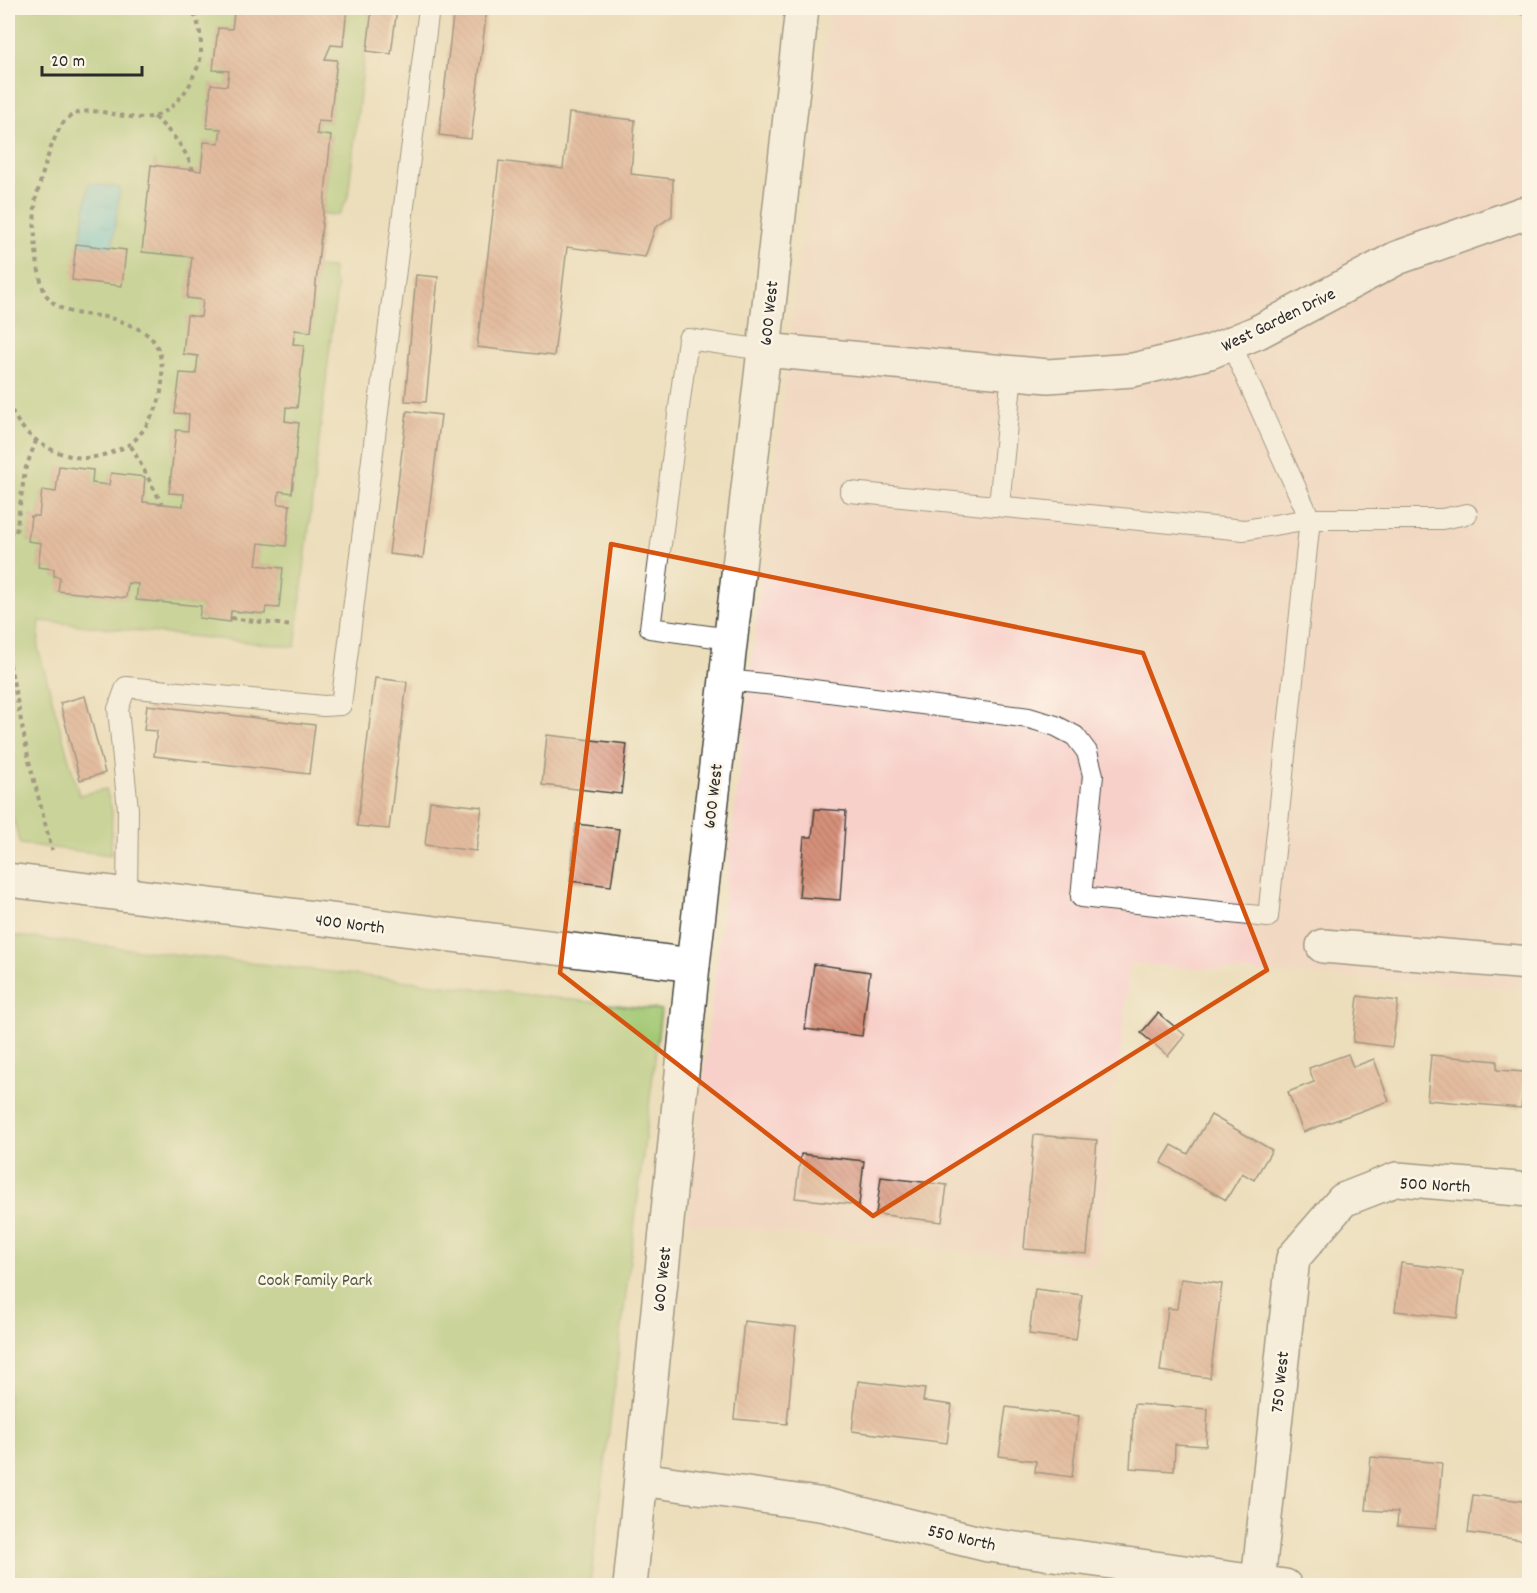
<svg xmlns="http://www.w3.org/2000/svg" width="1537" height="1593" font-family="Dekko,sans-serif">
  <defs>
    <pattern id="water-ripples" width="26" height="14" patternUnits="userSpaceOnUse" patternTransform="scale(1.5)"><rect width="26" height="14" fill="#5cc7d6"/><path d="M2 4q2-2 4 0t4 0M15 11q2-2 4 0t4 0" fill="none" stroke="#4ca2ae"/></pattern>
    <pattern id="building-back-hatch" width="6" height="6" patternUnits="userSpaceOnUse" patternTransform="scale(1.5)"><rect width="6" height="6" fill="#d7917a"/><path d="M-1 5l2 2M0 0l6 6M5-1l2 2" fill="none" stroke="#af7764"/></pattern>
  </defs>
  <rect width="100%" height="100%" fill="#fcf5e5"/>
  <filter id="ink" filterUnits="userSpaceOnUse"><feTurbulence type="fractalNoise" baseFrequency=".0167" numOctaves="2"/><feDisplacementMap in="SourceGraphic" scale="12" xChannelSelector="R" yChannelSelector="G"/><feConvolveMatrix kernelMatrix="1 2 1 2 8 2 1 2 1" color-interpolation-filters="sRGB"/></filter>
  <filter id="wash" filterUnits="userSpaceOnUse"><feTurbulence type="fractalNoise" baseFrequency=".008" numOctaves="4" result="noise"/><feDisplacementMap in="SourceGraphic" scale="24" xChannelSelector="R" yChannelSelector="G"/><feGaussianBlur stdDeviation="1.35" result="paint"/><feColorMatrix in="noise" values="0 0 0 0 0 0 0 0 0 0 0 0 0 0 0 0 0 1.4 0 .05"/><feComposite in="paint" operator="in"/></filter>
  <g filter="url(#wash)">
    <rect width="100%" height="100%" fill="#ecdebb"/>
    <polygon fill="#f7d0ca" points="829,8 1468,8 1529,34 1529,991 1130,963 1098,1266 686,1223"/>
    <g fill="#a0c771" stroke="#66794e" stroke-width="1.5">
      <polygon points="8,8 226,8 225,12 234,13 232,29 218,28 213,69 229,71 227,86 211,84 207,127 221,129 219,143 204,142 201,171 156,167 155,160 143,252 192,257 187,298 203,300 201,317 187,316 183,354 198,356 196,374 180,373 175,412 189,414 188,431 176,430 169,492 184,494 183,506 143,502 145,477 111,473 109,485 92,483 93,470 59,467 56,492 42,491 39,516 31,516 28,541 41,543 38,567 54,569 54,576 60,577 59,591 126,598 128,583 138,584 136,600 201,606 200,618 230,622 231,611 264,614 266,607 279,608 283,568 256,565 259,543 286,546 289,505 278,504 279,491 292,492 299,423 285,421 286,407 297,408 304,345 293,344 295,330 311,332 317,267 333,268 333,278 337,286 295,647 40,621 38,648 79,795 106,789 112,811 111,855 20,844 8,798"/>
      <polygon points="347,8 370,8 348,197 339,215 323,214 331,136 317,134 318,121 330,122 337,61 325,59 325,44 343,46"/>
      <polygon points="8,935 661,1010 590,1585 8,1585"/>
    </g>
    <polygon fill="url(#water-ripples)" stroke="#447980" stroke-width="1.5" points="89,183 120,188 112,248 80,244"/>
    <g id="blocks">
      <g fill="url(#building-back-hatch)">
        <polygon points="226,8 347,8 343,46 331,45 325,59 337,60 330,122 318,121 317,134 331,136 311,332 295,330 293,344 304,345 297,408 286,407 285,421 299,423 292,493 279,491 278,504 290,505 286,546 259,543 256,565 283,568 279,608 266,607 265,614 231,611 230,622 199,618 201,606 136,600 138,584 128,583 126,598 58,591 60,577 54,576 54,569 38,567 41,543 28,541 31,516 39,516 42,490 56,492 59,466 93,470 92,483 109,485 111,473 145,477 143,502 183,506 184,494 169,493 176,430 188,431 189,414 175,413 180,373 196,374 198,356 183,354 187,315 201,317 203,300 187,298 192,257 142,252 151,165 201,171 204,142 219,143 221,129 207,128 211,84 227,86 229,71 213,70 218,28 232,29 234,13 225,12"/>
        <polygon points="372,8 397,8 391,54 367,51"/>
        <polygon points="454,8 487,8 471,139 439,135"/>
        <polygon points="569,113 635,120 631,174 673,179 672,216 655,228 645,257 567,247 554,356 477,347 499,161 563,169"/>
        <polygon points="76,244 126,250 122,286 72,280"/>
        <polygon points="416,275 438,277 426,402 405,401"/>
        <polygon points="407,411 441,415 423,558 389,554"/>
        <polygon points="375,678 407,682 389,829 357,826"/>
        <polygon points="85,696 105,773 80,780 60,703"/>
        <polygon points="147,705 315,725 309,774 154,756 157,731 144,730"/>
        <polygon points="547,735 627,744 621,794 542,785"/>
        <polygon points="8,798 14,819 8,821"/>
        <polygon points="430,801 482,807 476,851 425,845"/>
        <polygon points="815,809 846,811 840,900 799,897 804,837 812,837"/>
        <polygon points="576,824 619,829 611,886 570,881"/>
        <polygon points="814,964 870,972 862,1036 805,1029"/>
        <polygon points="1358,996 1398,1001 1392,1047 1353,1042"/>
        <polygon points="1158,1013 1185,1035 1168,1056 1141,1033"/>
        <polygon points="1348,1054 1353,1067 1374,1059 1389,1101 1303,1132 1288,1092 1314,1082 1309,1068"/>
        <polygon points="1431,1055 1497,1061 1497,1070 1525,1072 1521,1108 1427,1100"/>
        <polygon points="1211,1115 1272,1150 1254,1180 1242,1173 1226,1200 1161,1163 1172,1145 1188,1154"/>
        <polygon points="1034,1135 1097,1140 1087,1254 1024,1249"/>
        <polygon points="801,1154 864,1161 859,1205 795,1198"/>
        <polygon points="881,1177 947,1185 942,1222 876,1214"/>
        <polygon points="1401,1263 1463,1271 1457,1318 1395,1311"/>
        <polygon points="1181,1279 1222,1284 1210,1378 1160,1371 1168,1308 1177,1309"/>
        <polygon points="1035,1289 1082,1295 1076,1340 1029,1334"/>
        <polygon points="1528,1296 1530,1296 1530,1318 1526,1318"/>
        <polygon points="744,1321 796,1327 787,1424 734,1419"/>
        <polygon points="858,1381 925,1389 923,1401 952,1405 947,1443 852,1431"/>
        <polygon points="1134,1404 1208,1409 1206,1446 1175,1444 1174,1471 1130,1468"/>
        <polygon points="1006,1407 1079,1416 1072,1477 1035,1472 1036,1461 999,1456"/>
        <polygon points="1371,1457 1442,1463 1436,1529 1397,1526 1398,1512 1366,1510"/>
        <polygon points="1473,1495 1530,1502 1530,1541 1468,1533"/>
      </g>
    </g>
  </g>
  <g filter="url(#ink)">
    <use href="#blocks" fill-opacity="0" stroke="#484641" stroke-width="1.5"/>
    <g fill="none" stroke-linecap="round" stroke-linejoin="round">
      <defs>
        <g id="service">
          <polyline points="850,492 1244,530 1310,519 1442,519 1467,514"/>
          <polyline points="999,506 1012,373"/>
          <polyline points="730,639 650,628 688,339 764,350"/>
          <polyline points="726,680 775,685 1029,718 1056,726 1075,736 1087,752 1093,775 1081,897 1268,917 1310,519 1231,344"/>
          <polyline points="127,896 128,809 118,709 126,687 324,706 341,705 429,8"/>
        </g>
        <g id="minor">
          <polyline points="764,350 1048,376 1133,370 1210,352 1258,332 1397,258 1521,214 1530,213"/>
          <polyline points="8,880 693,965"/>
          <polyline points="1323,946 1530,963"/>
          <polyline points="641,1479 825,1505 988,1545 1285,1586"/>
          <polyline points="1258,1582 1293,1258 1343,1200 1397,1179 1530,1190"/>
        </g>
        <polyline id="tertiary" points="630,1586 693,965 764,350 802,8"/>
      </defs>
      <use href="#service" stroke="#484641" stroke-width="22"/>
      <use href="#minor" stroke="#484641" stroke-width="36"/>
      <use href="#tertiary" stroke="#484641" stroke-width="36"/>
      <g stroke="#484641" stroke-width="4" stroke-dasharray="4.5 4.5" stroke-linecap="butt">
        <path d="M154,117c19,17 30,29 39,53"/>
        <path d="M8,403c4,8 8,17 14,24 15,18 39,30 63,31 11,0 25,-5 35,-9 17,-6 24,-20 33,-35 8,-13 10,-30 9,-44 0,-11 -4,-26 -12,-33 -9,-9 -33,-18 -45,-20 -22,-4 -43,-1 -58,-21 -11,-14 -15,-80 -11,-98 5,-18 17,-69 32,-80 32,-23 76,23 110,-18 7,-8 12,-14 15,-23 2,-5 6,-11 7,-17 2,-7 1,-28 -2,-36 -1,-5 -4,-11 -7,-16"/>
        <polyline points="131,446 162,504"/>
        <polyline points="8,533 16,533 25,470 36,441"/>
        <polyline points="231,618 293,626"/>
        <polyline points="8,655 29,761 52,850"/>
      </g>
      <use href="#service" stroke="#fff" stroke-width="20"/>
      <use href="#minor" stroke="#fff" stroke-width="33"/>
      <use href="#tertiary" stroke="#fff" stroke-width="33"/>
      <polyline stroke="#2b2b2b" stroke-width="4.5" points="1509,8 1530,16"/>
    </g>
  </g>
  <path d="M0 0H1537V1593H0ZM611,544l532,109 124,317 -394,246 -313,-243z" fill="#ecdebb" fill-opacity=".55" fill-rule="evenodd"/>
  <path fill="none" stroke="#d5540f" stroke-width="4.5" stroke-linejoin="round" d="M611,544l532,109 124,317 -394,246 -313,-243z"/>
  <g text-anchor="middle" stroke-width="5" stroke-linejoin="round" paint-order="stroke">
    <g font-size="18" fill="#2b2b2b" stroke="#fcf5e5">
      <text transform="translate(768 313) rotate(-84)" y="6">600 West</text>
      <text transform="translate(1278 319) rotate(-26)" y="6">West Garden Drive</text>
      <text transform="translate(712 796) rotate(-83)" y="6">600 West</text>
      <text transform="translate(350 923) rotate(7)" y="6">400 North</text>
      <text transform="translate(1435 1184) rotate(3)" y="6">500 North</text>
      <text transform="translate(661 1279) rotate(-84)" y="6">600 West</text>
      <text transform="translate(1279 1382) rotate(-84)" y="6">750 West</text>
      <text transform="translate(962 1537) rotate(13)" y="6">550 North</text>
    </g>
    <g font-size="18" fill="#4e5a40" stroke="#fcf5e5">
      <text x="315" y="1285">Cook Family Park</text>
    </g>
  </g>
  <rect width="1537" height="1593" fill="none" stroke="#fcf5e5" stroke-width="30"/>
  <path d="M42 66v9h100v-9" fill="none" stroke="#2b2b2b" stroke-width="3"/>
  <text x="51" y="66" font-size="18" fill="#2b2b2b" stroke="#fcf5e5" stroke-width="4.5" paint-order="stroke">20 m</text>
</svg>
